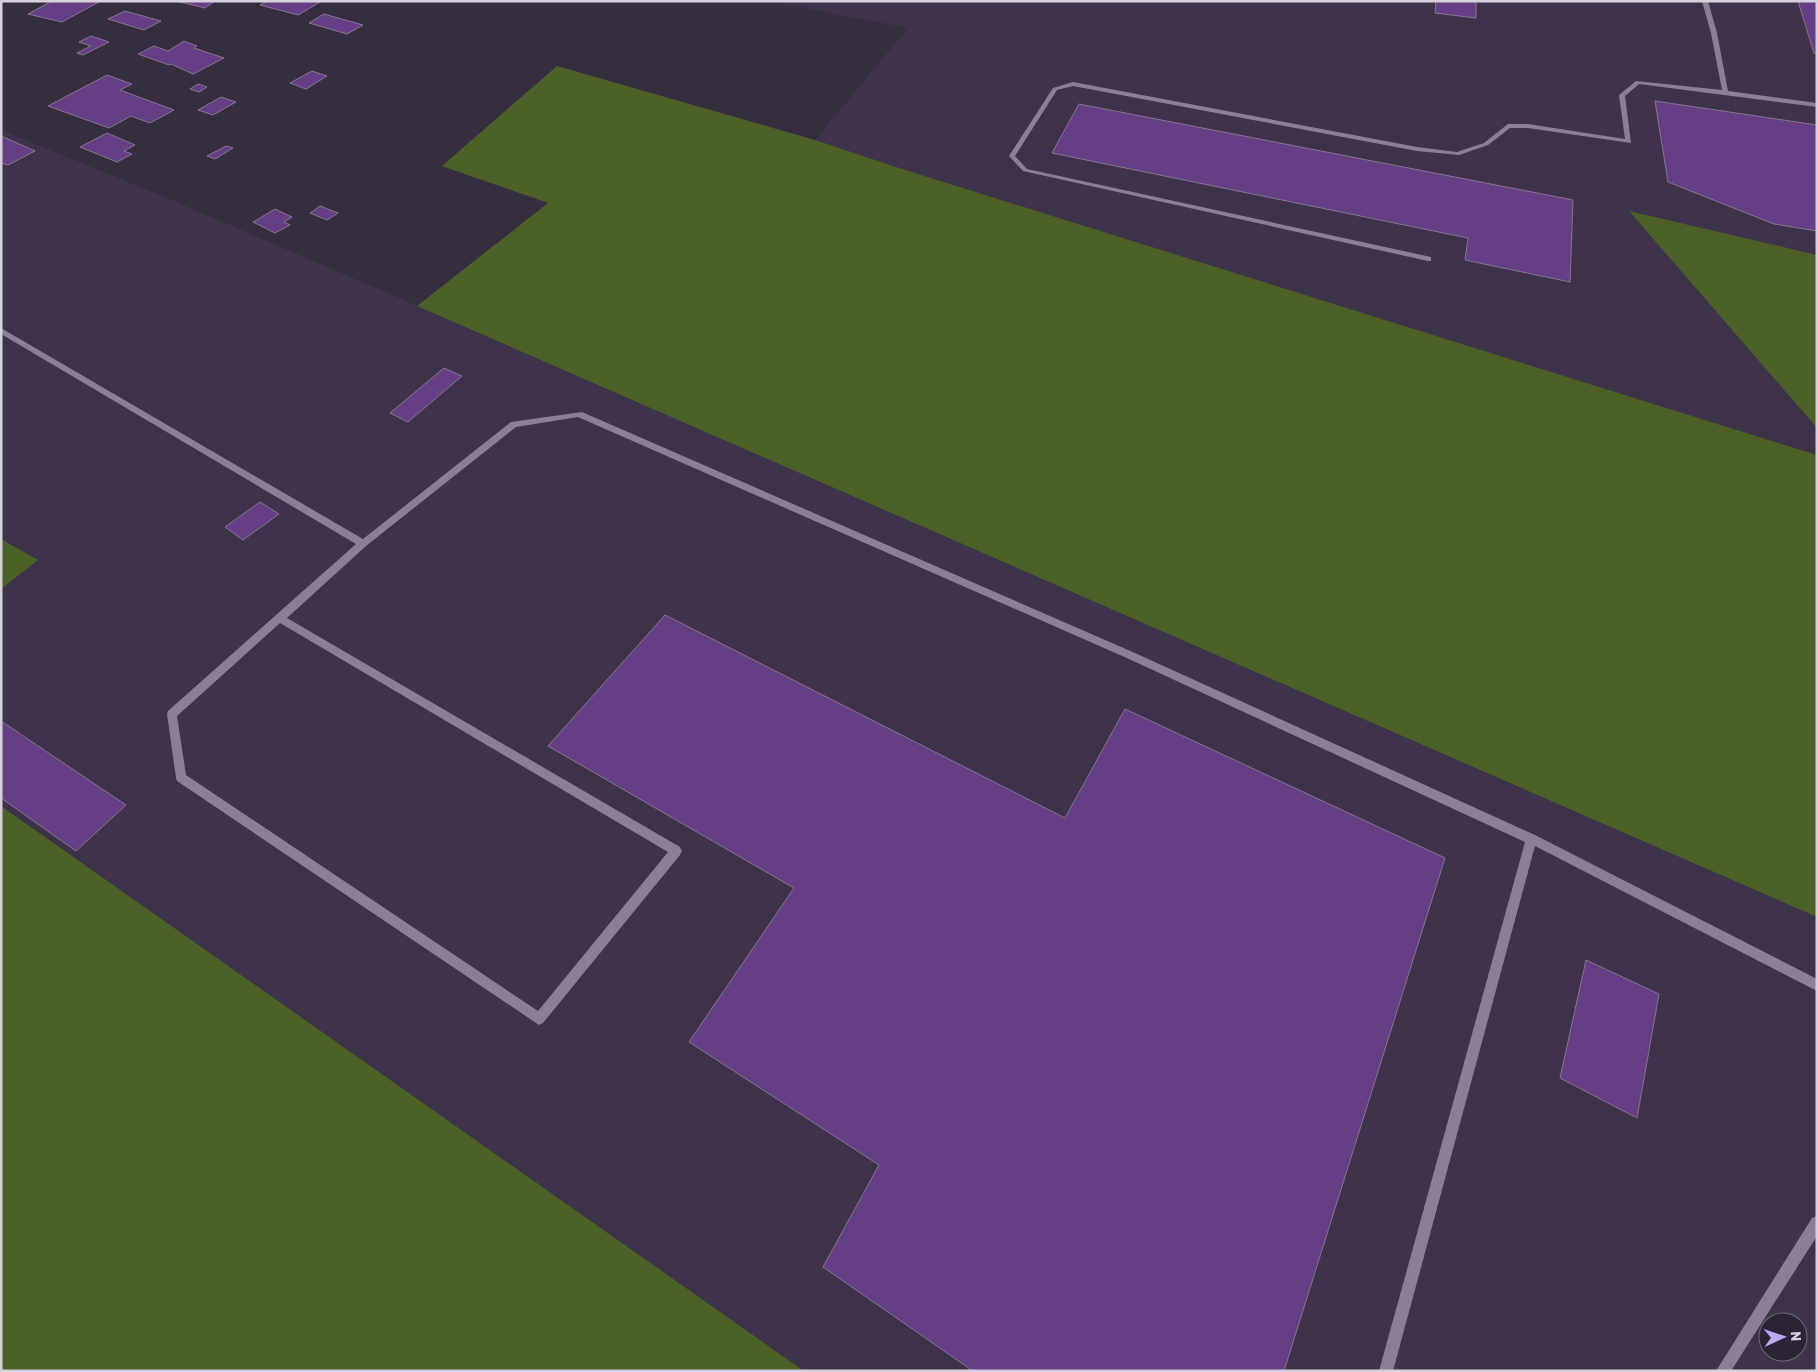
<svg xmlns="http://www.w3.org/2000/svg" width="1818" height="1372" font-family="Rubik,sans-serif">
  <rect width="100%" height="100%" fill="#362d3f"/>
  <g fill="#3f324b" fill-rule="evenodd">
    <polygon points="769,1 1817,1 1817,255 1630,212 1817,428 1817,455 896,167 815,140 908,28"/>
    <path d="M1,130l152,62 279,120 1385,605v454h-1013l-803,-565v-217l36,-29 -36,-21zM1768,1322h30v30h-30z"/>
  </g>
  <g fill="#4b6128">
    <polygon points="557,66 815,140 896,167 1817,455 1817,917 417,306 548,203 442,166"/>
    <polygon points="1629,211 1817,255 1817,428"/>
    <polygon points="1,539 38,560 1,589"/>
    <polygon points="1,806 804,1371 1,1371"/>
  </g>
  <g fill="#653e85" stroke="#84798f">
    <polygon points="52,1 95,1 99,2 62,22 28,14"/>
    <polygon points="176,1 215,1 205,8"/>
    <polygon points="267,1 322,1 298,15 260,5"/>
    <polygon points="1436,1 1476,1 1476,18 1435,13"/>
    <polygon points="1798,1 1817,1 1817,54 1814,53"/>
    <polygon points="125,11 161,21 144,30 108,19"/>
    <polygon points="324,14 363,25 347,34 309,23"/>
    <polygon points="91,36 109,42 83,55 77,53 91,46 79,42"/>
    <polygon points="184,41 197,46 194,48 224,58 193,74 171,64 169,65 138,54 154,46 168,51"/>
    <polygon points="312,71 327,76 306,89 290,83"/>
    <polygon points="107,75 132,84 120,90 174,110 150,123 131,116 109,128 48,106"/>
    <polygon points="198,84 207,87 199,92 190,89"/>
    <polygon points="221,97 236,102 213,115 198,110"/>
    <polygon points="1655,101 1817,125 1817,231 1774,224 1668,182"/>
    <polygon points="1079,104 1573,200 1570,282 1465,260 1468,238 1052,153"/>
    <polygon points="107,133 135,145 124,151 132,154 117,162 80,147"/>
    <polygon points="1,137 1,136 35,151 8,165 1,163"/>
    <polygon points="226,146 233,148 215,159 207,156"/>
    <polygon points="320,206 338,213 327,220 310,213"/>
    <polygon points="275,209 292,217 284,222 290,225 275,233 253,222"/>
    <polygon points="444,368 462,376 408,422 390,413"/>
    <polygon points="260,502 279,514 243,540 225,527"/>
    <polygon points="665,615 1065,818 1125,709 1445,858 1284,1371 973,1371 823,1267 879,1165 689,1042 794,888 548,746"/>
    <polygon points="1,721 126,805 76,851 1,798"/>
    <polygon points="1586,960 1659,994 1637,1118 1560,1078"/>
  </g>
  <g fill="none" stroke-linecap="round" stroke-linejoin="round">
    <g fill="#8a7f95" fill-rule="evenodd">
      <polygon points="1702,1 1708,1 1717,33 1728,91 1817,103 1817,107 1639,84 1625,96 1631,143 1528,128 1510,128 1488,145 1459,155 1417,151 1073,86 1057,90 1015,156 1027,169 1431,257 1431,261 1428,261 1023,171 1009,156 1053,88 1073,82 1417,147 1457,152 1484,143 1508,124 1528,124 1625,139 1619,95 1636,81 1722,90 1711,33"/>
      <path d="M1,328l362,211 148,-117 71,-10 553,241 400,182 282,144v12l-282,-145 -142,525h-14l146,-529 -396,-183 -551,-242 -62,10 -150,119 -79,72 393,229 2,4 -2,4 -137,168 -4,2 -362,-244 -1,-3 -9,-64 1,-3 188,-167 -355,-210zM280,623l388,229 -130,159 -352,-236 -9,-59z"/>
      <polygon points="1817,1216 1817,1236 1731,1371 1716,1371 1812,1218"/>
    </g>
  </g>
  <rect width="1818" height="1372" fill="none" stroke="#d6d1dd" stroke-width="5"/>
  <g transform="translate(1783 1337) rotate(87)"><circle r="24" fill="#2c2335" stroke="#706978"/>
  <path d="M0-4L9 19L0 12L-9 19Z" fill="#bcaaf6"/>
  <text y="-8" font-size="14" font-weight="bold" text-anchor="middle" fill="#d6d1dd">N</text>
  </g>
</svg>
